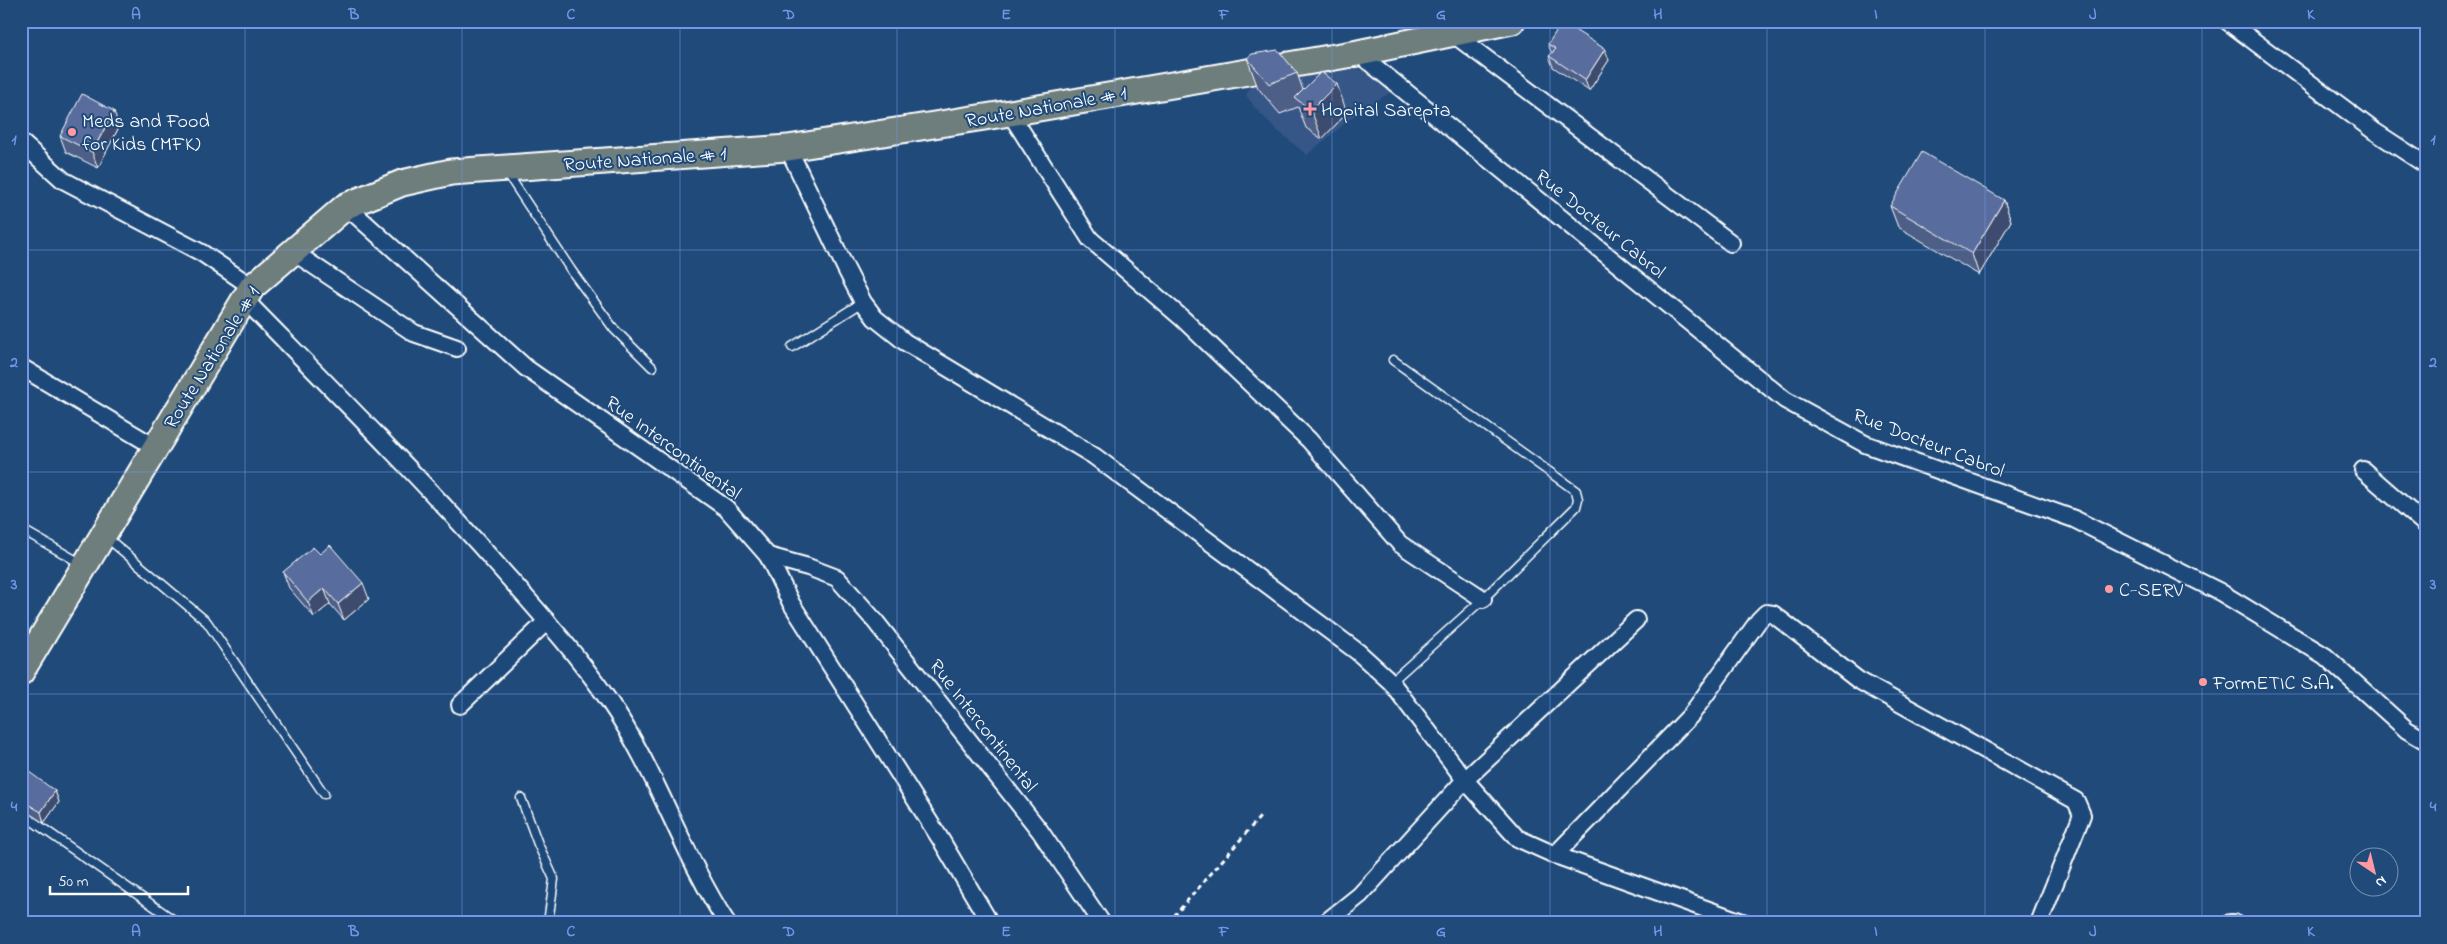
<svg xmlns="http://www.w3.org/2000/svg" width="2447" height="944" font-family="'Indie Flower',sans-serif">
  <rect width="100%" height="100%" fill="#1f4a7a"/>
  <filter id="ink" filterUnits="userSpaceOnUse"><feTurbulence type="fractalNoise" baseFrequency=".02" numOctaves="2"/><feDisplacementMap in="SourceGraphic" scale="10" xChannelSelector="R" yChannelSelector="G"/><feConvolveMatrix kernelMatrix="1 2 1 2 8 2 1 2 1" color-interpolation-filters="sRGB"/></filter>
  <g filter="url(#ink)">
    <polygon fill="#345786" points="1347,62 1365,72 1392,92 1361,110 1307,155 1278,131 1255,108 1246,95 1249,89 1259,83"/>
    <g fill="none" stroke-linecap="round" stroke-linejoin="round">
      <defs>
        <g id="service">
          <polyline points="507,173 571,270 614,329 652,367"/>
          <polyline points="792,347 863,302"/>
          <polyline points="21,529 82,564"/>
          <polyline points="105,536 207,622 324,794"/>
          <polyline points="1391,682 1483,599 1576,507 1578,499 1576,491 1393,360"/>
          <polyline points="521,798 538,844 554,879 548,923"/>
          <polyline points="21,813 178,923"/>
        </g>
        <g id="minor">
          <polyline points="2227,21 2374,131 2426,165"/>
          <polyline points="1452,33 1731,243"/>
          <polyline points="1358,53 1785,400 1865,444 2074,519 2220,592 2325,656 2407,730 2426,741"/>
          <polyline points="1010,113 1090,239 1183,319 1309,440 1400,544 1483,599"/>
          <polyline points="21,142 63,180 202,253 252,287"/>
          <polyline points="788,148 846,269 863,302 875,318 905,342 1094,456 1358,652 1391,682 1465,780 1517,838 1555,855 1745,923"/>
          <polyline points="346,206 526,368 726,508 768,556 808,567 837,578 875,621 1040,831 1102,923"/>
          <polyline points="292,251 414,333 457,348"/>
          <path d="M244,299c87,89 174,176 256,269 38,43 77,86 109,133 48,70 72,151 118,222"/>
          <polyline points="21,367 155,447"/>
          <polyline points="2363,470 2426,525"/>
          <polyline points="768,556 791,603 941,840 990,923"/>
          <polyline points="460,705 547,621"/>
          <polyline points="1555,855 1691,715 1759,620 1766,613 1773,614 1858,680 2076,801 2082,815 2039,923"/>
          <polyline points="1325,923 1360,895 1465,780 1636,620"/>
          <polyline points="2230,923 2234,923"/>
        </g>
        <polyline id="primary" points="21,672 252,287 346,206 402,183 451,172 788,148 1010,113 1358,53 1512,21"/>
      </defs>
      <use href="#service" stroke="#fff" stroke-width="11"/>
      <use href="#minor" stroke="#fff" stroke-width="20"/>
      <use href="#primary" stroke="#fff" stroke-width="29"/>
      <polyline stroke="#fff" stroke-width="3" stroke-dasharray="5 4" stroke-linecap="butt" points="1168,923 1260,817"/>
      <use href="#service" stroke="#1f4a7a" stroke-width="8"/>
      <use href="#minor" stroke="#1f4a7a" stroke-width="16"/>
      <use href="#primary" stroke="#6d7e7c" stroke-width="25"/>
    </g>
    <g fill="#4d5e87" stroke="#fff">
      <polygon points="1548,44 1609,60 1589,91 1553,67 1549,56 1552,54"/>
      <polygon points="1247,58 1297,73 1303,90 1347,113 1322,139 1306,128 1298,107 1280,114 1258,88"/>
      <polygon points="119,127 98,168 66,152 60,136"/>
      <polygon points="2004,200 2011,221 1979,275 1898,227 1890,206"/>
      <polygon points="320,554 369,599 344,620 330,604 314,617 289,588 283,572"/>
      <polygon points="21,780 55,791 59,802 44,823 21,808"/>
    </g>
    <g fill="#3e4c6e" stroke="#fff">
      <polygon points="1605,49 1609,60 1589,91 1585,80"/>
      <polygon points="1337,84 1347,113 1322,139 1311,110"/>
      <polygon points="114,111 119,127 98,168 92,152"/>
      <polygon points="2004,200 2011,221 1979,275 1972,254"/>
      <polygon points="363,583 369,599 344,620 338,604"/>
      <polygon points="324,588 330,604 314,617 308,602"/>
      <polygon points="55,791 59,802 44,823 41,812"/>
    </g>
    <g fill="#596d9d" stroke="#fff">
      <polygon points="1562,22 1605,49 1585,80 1549,56 1556,49 1548,44"/>
      <polygon points="1278,50 1297,73 1269,84 1247,58 1252,54"/>
      <polygon points="1321,72 1337,84 1311,110 1295,98"/>
      <polygon points="82,94 114,111 92,152 60,136"/>
      <polygon points="1922,152 2004,200 1972,254 1890,206"/>
      <polygon points="330,545 363,583 338,604 324,588 308,602 283,572 313,547 320,554"/>
      <polygon points="28,771 55,791 41,812 21,800 21,780"/>
    </g>
  </g>
  <path fill="none" stroke="#7795e8" stroke-width="1" stroke-opacity="0.55" d="M245,21v902M462,21v902M680,21v902M897,21v902M1115,21v902M1332,21v902M1550,21v902M1767,21v902M1985,21v902M2202,21v902M21,250h2405M21,472h2405M21,694h2405"/>
  <g fill="#ff9aa2" stroke="#1f4a7a" stroke-width="2">
    <path d="M1307.5 101.5h5v5h5v5h-5v5h-5v-5h-5v-5h5z"/>
    <circle cx="72" cy="132" r="5"/>
    <circle cx="2109" cy="589" r="5"/>
    <circle cx="2203" cy="682" r="5"/>
  </g>
  <g text-anchor="middle" stroke-width="4" stroke-linejoin="round" paint-order="stroke">
    <g font-size="20" fill="#fff" stroke="#1f4a7a">
      <text transform="translate(1046 106) rotate(-10)" y="7">Route Nationale # 1</text>
      <text transform="translate(645 158) rotate(-4)" y="7">Route Nationale # 1</text>
      <text transform="translate(1601 223) rotate(39)" y="7">Rue Docteur Cabrol</text>
      <text transform="translate(211 357) rotate(-58)" y="7">Route Nationale # 1</text>
      <text transform="translate(1929 442) rotate(21)" y="7">Rue Docteur Cabrol</text>
      <text transform="translate(674 447) rotate(36)" y="7">Rue Intercontinental</text>
      <text transform="translate(984 725) rotate(52)" y="7">Rue Intercontinental</text>
    </g>
    <g font-size="20" fill="#fff" stroke="#1f4a7a" text-anchor="start">
      <text x="1321" y="116">Hopital Sarepta</text>
      <text x="82" y="127">Meds and Food<tspan x="82" dy="23">for Kids (MFK)</tspan></text>
      <text x="2119" y="596">C-SERV</text>
      <text x="2213" y="689">FormETIC S.A.</text>
    </g>
  </g>
  <rect width="2447" height="944" fill="none" stroke="#1f4a7a" stroke-width="55"/>
  <g transform="translate(2374 872) rotate(145)"><circle r="24" fill="#1f4a7a" stroke="#7992af"/>
  <path d="M0-4L9 19L0 12L-9 19Z" fill="#ff9aa2"/>
  <text y="-8" font-size="14" font-weight="bold" text-anchor="middle" fill="#ffffff">N</text>
  </g>
  <path d="M50 886v8h138v-8" fill="none" stroke="#ffffff" stroke-width="2.5"/>
  <text x="58" y="886" font-size="15" fill="#ffffff" stroke="#1f4a7a" stroke-width="4" paint-order="stroke">50 m</text>
  <rect x="28" y="28" width="2392" height="888" fill="none" stroke="#7795e8" stroke-width="2"/>
  <g font-size="16" text-anchor="middle" font-weight="bold" fill="#7795e8">
    <text x="136" y="19">A</text>
    <text x="354" y="19">B</text>
    <text x="571" y="19">C</text>
    <text x="789" y="19">D</text>
    <text x="1006" y="19">E</text>
    <text x="1224" y="19">F</text>
    <text x="1441" y="19">G</text>
    <text x="1658" y="19">H</text>
    <text x="1876" y="19">I</text>
    <text x="2093" y="19">J</text>
    <text x="2311" y="19">K</text>
    <text x="14" y="144">1</text>
    <text x="2433" y="144">1</text>
    <text x="14" y="367">2</text>
    <text x="2433" y="367">2</text>
    <text x="14" y="589">3</text>
    <text x="2433" y="589">3</text>
    <text x="14" y="811">4</text>
    <text x="2433" y="811">4</text>
    <text x="136" y="936">A</text>
    <text x="354" y="936">B</text>
    <text x="571" y="936">C</text>
    <text x="789" y="936">D</text>
    <text x="1006" y="936">E</text>
    <text x="1224" y="936">F</text>
    <text x="1441" y="936">G</text>
    <text x="1658" y="936">H</text>
    <text x="1876" y="936">I</text>
    <text x="2093" y="936">J</text>
    <text x="2311" y="936">K</text>
  </g>
</svg>
